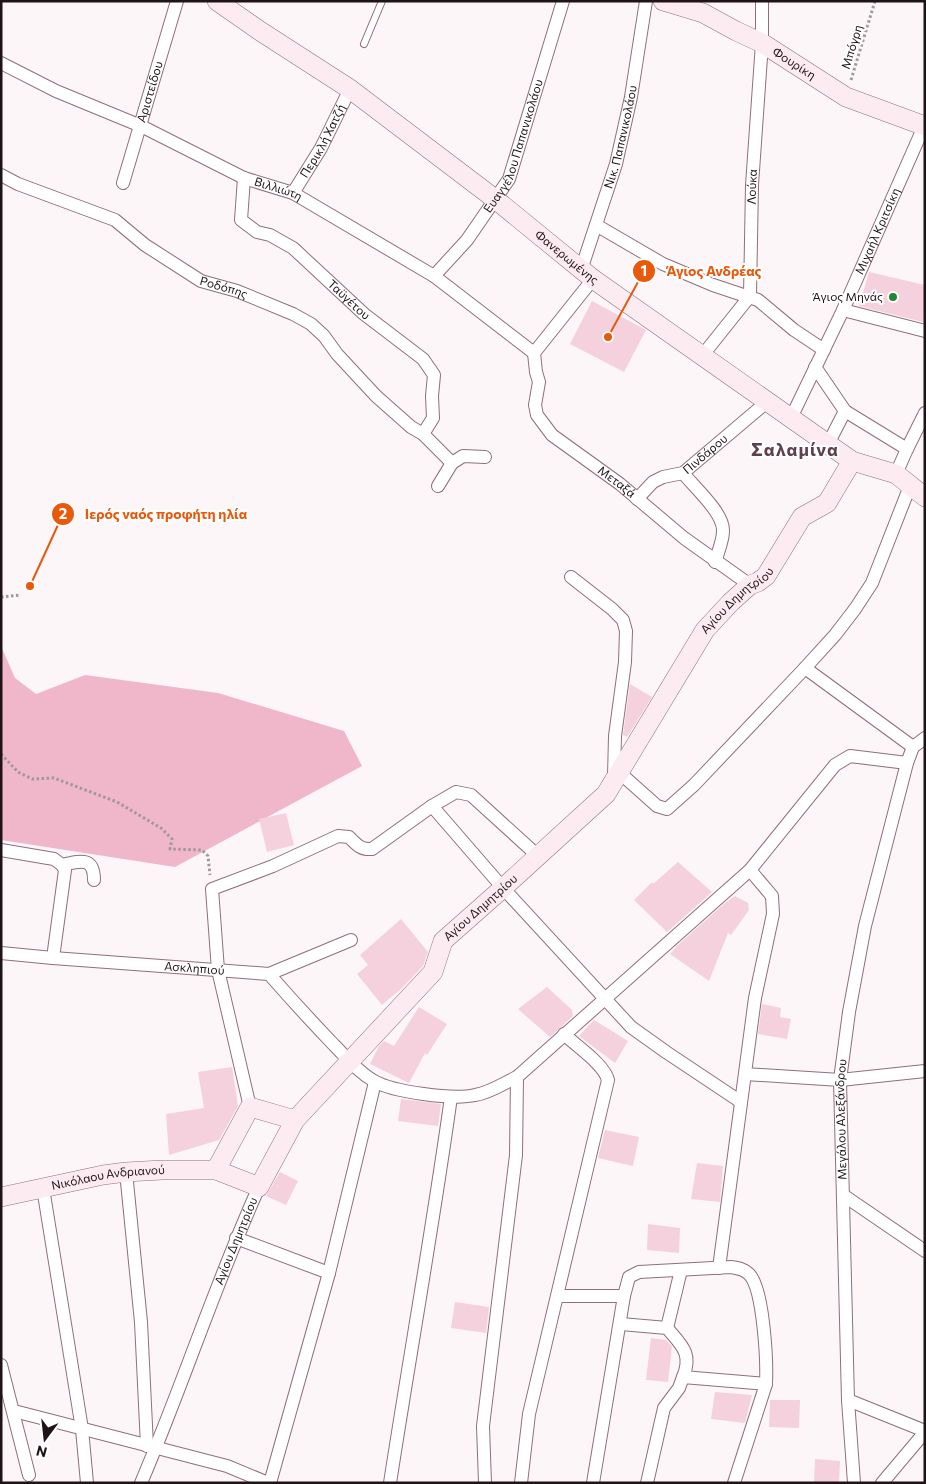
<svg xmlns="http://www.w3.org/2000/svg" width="926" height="1484" font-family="Commissioner,sans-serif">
  <rect width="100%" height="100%" fill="#fdf6f8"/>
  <polygon fill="#f0b6ca" points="1,646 15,678 36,694 85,675 218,693 344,731 362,766 175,867 1,840"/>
  <g fill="#f4d1dc">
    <polygon points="869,272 925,285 925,315 923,322 859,306"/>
    <polygon points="592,301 646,330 624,372 570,344"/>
    <polygon points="630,684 652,697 627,737 623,735"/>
    <polygon points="286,813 294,845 267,852 259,819"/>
    <polygon points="678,862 712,892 667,932 634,900 652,882 653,884"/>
    <polygon points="735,896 748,903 749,910 731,935 728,933 709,981 670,954 679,944 725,903"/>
    <polygon points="401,919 428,952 423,966 402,988 382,1005 357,974 368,965 360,955"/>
    <polygon points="547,987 572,1010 573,1016 550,1037 518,1009"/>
    <polygon points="762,1004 781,1008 780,1017 791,1019 787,1039 758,1034"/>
    <polygon points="419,1007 447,1024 427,1055 425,1053 409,1083 370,1064 379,1046 384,1041 394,1046"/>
    <polygon points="594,1020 628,1041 615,1063 579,1036"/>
    <polygon points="232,1067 238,1106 219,1140 169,1155 166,1114 204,1108 198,1072"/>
    <polygon points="401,1099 441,1104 438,1126 398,1121"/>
    <polygon points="605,1130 639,1137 633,1166 598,1158"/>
    <polygon points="697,1163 723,1166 720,1202 691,1199"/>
    <polygon points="280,1172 298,1181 286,1205 266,1196"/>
    <polygon points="648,1224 680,1228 679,1253 647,1250"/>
    <polygon points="455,1302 489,1307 486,1333 451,1328"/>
    <polygon points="651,1338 666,1340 672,1346 668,1382 646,1380"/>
    <polygon points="715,1392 752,1395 745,1423 711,1419"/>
    <polygon points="770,1400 800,1400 799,1428 769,1427"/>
    <polygon points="815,1459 840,1461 839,1483 814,1483"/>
  </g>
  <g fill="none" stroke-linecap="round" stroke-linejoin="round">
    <defs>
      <polyline id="lane" points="364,44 382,1"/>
      <g id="street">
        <path id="s1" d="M1,63l55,28 85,35 103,52 49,15 141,83 100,77"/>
        <path id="s2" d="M1,175l17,9 97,36 30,25 56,36 36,10 56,23 18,10 13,12 13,18 39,42 35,31 12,7 29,29 11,-7 22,1"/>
        <path id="s3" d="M244,178l-3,42 16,12 13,3 23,13 71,66 59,45 11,16 -2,21 1,22 -10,16"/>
        <path id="s4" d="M123,183l54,-182"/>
        <path id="s5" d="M293,193l28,-45 29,-59"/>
        <polyline points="596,225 663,264 713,285 758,300 794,330 824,350"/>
        <path id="s6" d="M581,270l35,-106 15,-67 15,-96"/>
        <path id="s7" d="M434,276l33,-36 42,-61 54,-178"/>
        <polyline points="843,310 925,331"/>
        <path id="s8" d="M534,353l2,19 3,10 -4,23 2,10 15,20 68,49 64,54 66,47"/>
        <polyline points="534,353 593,279"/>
        <path id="s9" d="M702,356l48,-60 2,-111 10,-142v-42"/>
        <polyline points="815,367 845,411 907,449"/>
        <path id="s10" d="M791,418l52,-108 82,-186"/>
        <polyline points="828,444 845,411"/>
        <path d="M683,473c11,14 41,40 40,58 0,10 -5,21 -8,31"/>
        <polyline points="896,474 907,449 925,413"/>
        <polyline points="438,486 452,463"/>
        <path id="s11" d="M637,499l16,-17 10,-5 20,-4 85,-72"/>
        <polyline points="571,577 612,609 623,620 626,631 625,662 615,736 614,777"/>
        <polyline points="805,668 913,747"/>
        <polyline points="620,773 657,806 667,809 694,785 805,668 835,635 855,609 872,583 910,486"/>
        <polyline points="432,806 503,888 631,1027 666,1052 741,1102"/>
        <polyline points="1,850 54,859 62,865 65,870 53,958"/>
        <path d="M62,865c18,-4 32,-9 32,15"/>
        <path id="s12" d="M1,953l52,5 216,16c21,24 43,48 65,71 12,12 24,27 40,36 19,11 79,19 101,14 15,-2 29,-12 42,-18l233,-207 85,-105 15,-9 57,7"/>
        <polyline points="269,974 351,940"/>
        <polyline points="745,1074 840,1080 925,1071"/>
        <path d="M250,1107l-32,-137 -6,-81 61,-23 65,-30 11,1c8,8 12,13 23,12l60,-43 24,-14 15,3 67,61"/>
        <polyline points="126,1172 141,1322 147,1446"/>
        <polyline points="43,1188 82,1429 87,1483"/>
        <polyline points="843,1195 925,1251"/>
        <polyline points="236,1238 329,1273"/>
        <polyline points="719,1268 755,998 773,914 772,896 750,870"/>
        <polyline points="558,1296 624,1296"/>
        <path d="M621,1324l46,4c14,17 26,25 16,49"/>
        <polyline points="667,1328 681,1270"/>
        <polyline points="1,1365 29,1475"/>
        <polyline points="848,1400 925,1431"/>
        <polyline points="14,1411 227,1466 268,1483"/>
        <path id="s13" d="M141,1483c42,-98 74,-199 118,-296"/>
        <polyline points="270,1483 329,1273 375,1082"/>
        <path d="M390,1483c20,-129 43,-257 61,-386"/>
        <polyline points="485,1483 483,1426 516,1155 517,1077"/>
        <path d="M521,1483l8,-69 79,-334c-4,-16 -32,-34 -44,-46"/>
        <path d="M593,1483l31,-187 5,-19 10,-5 92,-5c7,1 13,2 18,7 15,15 18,89 17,110l-32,99"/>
        <polyline points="647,1483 664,1408 679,1388 683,1377 766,1384"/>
        <path id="s14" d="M854,1483l-6,-83 -8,-320 9,-68 16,-86 42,-163 6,-16 12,-9"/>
        <polyline points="882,1483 925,1432"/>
      </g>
      <g id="secondary">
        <path id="s15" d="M217,1l43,30 90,58 145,110 98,80 259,182 44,13 29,23"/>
        <path id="s16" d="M663,1l40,12 33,18 26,12 84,54 79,29"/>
        <polyline points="216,1170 250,1107 295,1120"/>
        <path id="s17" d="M1,1197l102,-22 23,-3 36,-2h54l43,17 36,-67 138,-148 10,-31 60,-53 103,-94 99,-164 26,-28 19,-17 8,-3 8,-6 36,-59 25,-14 25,-42"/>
      </g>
    </defs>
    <use href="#lane" stroke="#8f6f79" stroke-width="8"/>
    <use href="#street" stroke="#8f6f79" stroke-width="14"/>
    <use href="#secondary" stroke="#8f6f79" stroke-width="20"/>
    <g stroke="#a1989b" stroke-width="3" stroke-dasharray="2.5 2.5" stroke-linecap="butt">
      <polyline points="851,80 875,1"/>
      <polyline points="1,597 21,595"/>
      <polyline points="1,754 18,772 32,779 54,778 117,802 161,828 172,839 170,849 202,850 208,856 210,875"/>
    </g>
    <use href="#lane" stroke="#fff" stroke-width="6"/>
    <use href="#street" stroke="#fff" stroke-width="12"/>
    <use href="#secondary" stroke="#fcecf1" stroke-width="19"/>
  </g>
  <circle fill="#248538" stroke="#fff" stroke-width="2" cx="893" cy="297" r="5"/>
  <g text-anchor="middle" stroke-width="4" stroke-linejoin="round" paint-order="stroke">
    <g font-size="12" fill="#1f1317" stroke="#fff">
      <text transform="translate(852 47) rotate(-73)" y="4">Μπόγρη</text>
      <text dy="4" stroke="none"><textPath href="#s16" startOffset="146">Φουρίκη</textPath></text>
      <text dy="4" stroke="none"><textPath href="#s4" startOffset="95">Αριστείδου</textPath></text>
      <text dy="4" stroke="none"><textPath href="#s6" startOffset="139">Νικ. Παπανικολάου</textPath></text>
      <text dy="4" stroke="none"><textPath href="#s5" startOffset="60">Περικλή Χατζή</textPath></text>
      <text dy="4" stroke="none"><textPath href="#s7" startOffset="155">Ευαγγέλου Παπανικολάου</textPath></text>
      <text dy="4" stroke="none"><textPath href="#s9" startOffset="186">Λούκα</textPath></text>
      <text dy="4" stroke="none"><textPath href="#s1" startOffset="305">Βιλλιώτη</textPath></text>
      <text dy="4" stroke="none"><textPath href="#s10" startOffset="206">Μιχαήλ Κριτσίκη</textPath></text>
      <text dy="4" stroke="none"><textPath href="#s15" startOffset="434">Φανερωμένης</textPath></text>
      <text dy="4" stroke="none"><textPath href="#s2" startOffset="252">Ροδόπης</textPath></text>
      <text dy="4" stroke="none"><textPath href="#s3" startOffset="178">Ταϋγέτου</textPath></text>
      <text dy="4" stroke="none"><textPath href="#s11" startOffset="84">Πινδάρου</textPath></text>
      <text dy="4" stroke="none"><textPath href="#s8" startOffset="168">Μεταξά</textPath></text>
      <text dy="4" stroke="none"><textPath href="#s17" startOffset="1030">Αγίου Δημητρίου</textPath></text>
      <text dy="4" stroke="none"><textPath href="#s17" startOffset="625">Αγίου Δημητρίου</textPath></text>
      <text dy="4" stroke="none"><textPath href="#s12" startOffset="194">Ασκληπιού</textPath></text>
      <text dy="4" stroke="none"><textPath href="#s14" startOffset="364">Μεγάλου Αλεξάνδρου</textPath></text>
      <text dy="4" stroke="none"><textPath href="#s17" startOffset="109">Νικόλαου Ανδριανού</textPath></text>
      <text dy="4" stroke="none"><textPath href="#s13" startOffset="260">Αγίου Δημητρίου</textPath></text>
    </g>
    <g font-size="12" fill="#1f1317" stroke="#fff" text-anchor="end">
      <text x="883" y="301">Άγιος Μηνάς</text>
    </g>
    <g font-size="18" font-weight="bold" letter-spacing="1" fill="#5f414b" stroke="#fff">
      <text x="795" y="456">Σαλαμίνα</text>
    </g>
  </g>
  <path fill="none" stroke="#e8590c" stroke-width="2" d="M608 337L644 271M30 586L63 514"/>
  <g fill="#e8590c" stroke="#fff" stroke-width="2">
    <circle cx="608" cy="337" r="5"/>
    <circle cx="30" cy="586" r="5"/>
    <circle cx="644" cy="271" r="12"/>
    <circle cx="63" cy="514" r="12"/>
  </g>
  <g font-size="15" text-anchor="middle" font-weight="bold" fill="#fff">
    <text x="644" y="276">1</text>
    <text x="63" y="519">2</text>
  </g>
  <g font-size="14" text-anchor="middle" font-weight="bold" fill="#e8590c" stroke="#fff" stroke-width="4" stroke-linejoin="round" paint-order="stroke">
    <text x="714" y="276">Άγιος Ανδρέας</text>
    <text x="166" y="519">Ιερός ναός προφήτη ηλία</text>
  </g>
  <rect width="926" height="1484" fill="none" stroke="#1f1317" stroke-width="5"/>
  <g transform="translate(45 1439) rotate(195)" stroke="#ffffff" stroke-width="4" paint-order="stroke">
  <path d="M0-4L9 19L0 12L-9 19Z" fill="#1f1317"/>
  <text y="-8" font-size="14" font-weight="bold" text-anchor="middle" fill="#1f1317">N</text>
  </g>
</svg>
